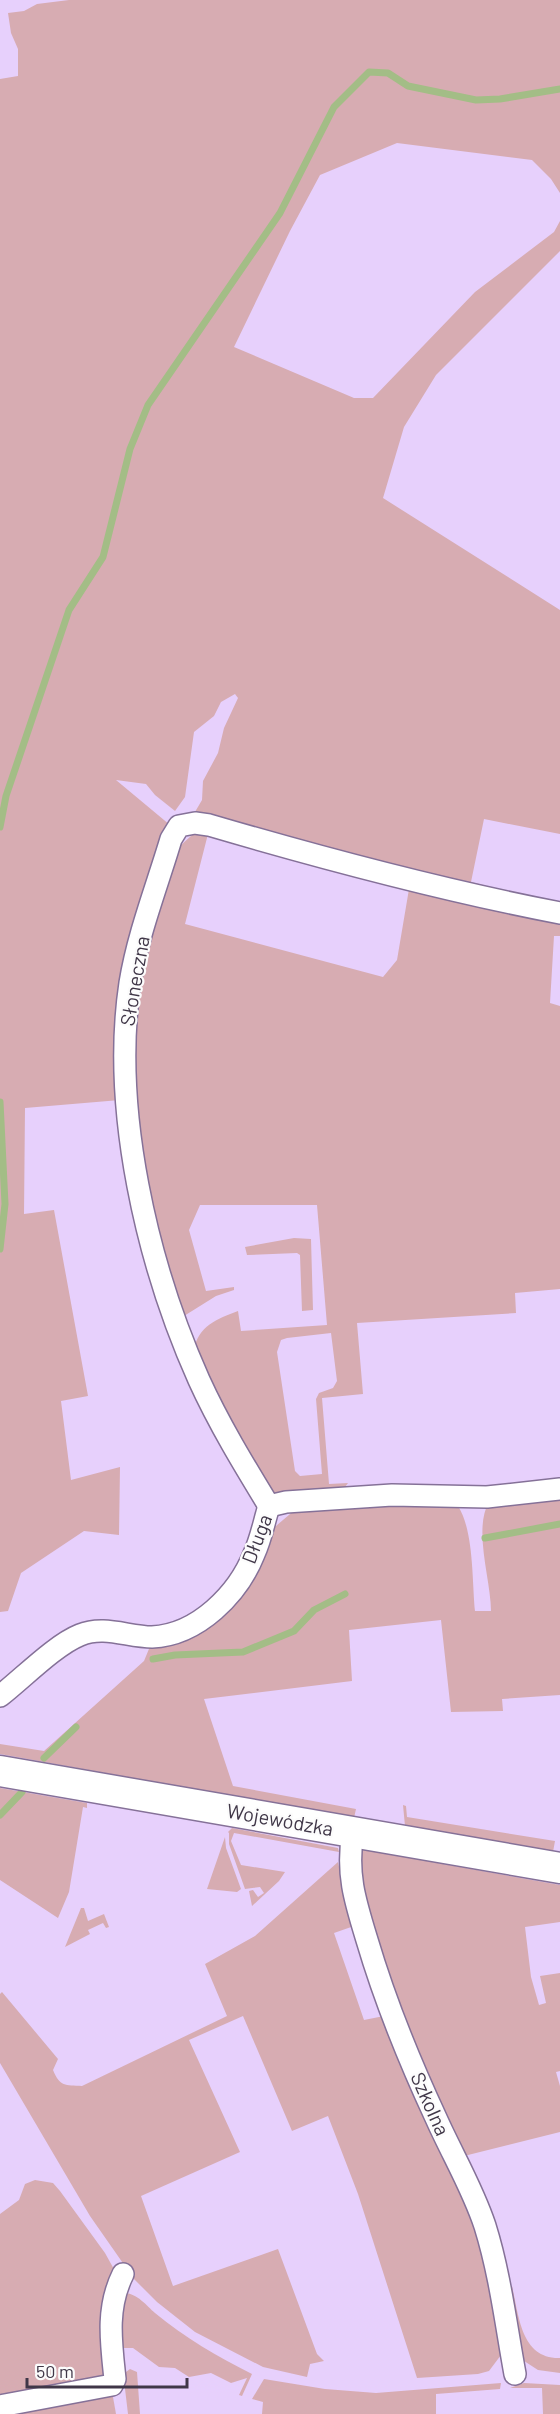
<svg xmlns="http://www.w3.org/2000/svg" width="560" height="2414" font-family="Barlow,sans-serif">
  <rect width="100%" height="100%" fill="#e7d0fc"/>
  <g fill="#d7acb2" fill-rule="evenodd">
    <polygon points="69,0 560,0 560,193 551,179 532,160 397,143 320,175 290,231 234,347 354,398 373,398 475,292 554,232 560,221 560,251 436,375 404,427 383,498 560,610 560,834 484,819 471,882 483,885 480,891 192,817 202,800 203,781 218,753 224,728 238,698 235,694 221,702 214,716 194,732 185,797 175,811 155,795 146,784 116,780 170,825 144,903 120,1100 25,1108 24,1214 54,1210 88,1396 61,1401 71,1480 120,1467 119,1535 84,1531 21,1573 8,1611 0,1612 0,79 18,76 18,49 11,33 8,13 24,11 37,4"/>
    <path d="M208,834l-23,90 198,53 14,-17 12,-71 151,32v15h-6l-4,67 10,3v283l-45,4 1,20 -159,10 6,71 -41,4 7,86 19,-1 -3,4 -32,2 -44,8 -75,-147c4,-24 23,-31 44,-39l3,20 86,-6 -10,-120h-117l-11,25 17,61 28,-4v3l-18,6 -32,20 -12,-26 -29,-127 -10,-74 3,-97 25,-98 19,-48 12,-11zM331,1333l6,48 -4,7 -14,5 -3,6 6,75 -22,2 -5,-5 -18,-119 4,-12 6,-2z"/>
    <polygon points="294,1238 311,1239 313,1310 302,1311 300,1255 297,1253 247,1255 245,1247"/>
    <path d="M560,1498v197l-58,4 1,12 -52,1 -10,-92 -92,10 3,51 -148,18 29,87 123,23 -2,9 -354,-64v-10l44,7 100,-90 7,-17 45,-18 74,-95 26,-22 17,-4 145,1c16,25 14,75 17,105h16c0,-31 -18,-82 -2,-109z"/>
    <polygon points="0,1788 87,1803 87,1808 83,1807 69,1892 58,1918 0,1880"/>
    <polygon points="403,1805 406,1806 407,1817 555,1841 553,1852 405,1826"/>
    <polygon points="232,1828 338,1848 339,1852 234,1833 231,1841 241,1865 285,1872 279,1881 252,1906 249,1891 253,1890 258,1897 264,1893 260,1887 245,1889 229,1844 229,1833 228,1832"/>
    <polygon points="225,1837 226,1848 241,1889 237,1892 207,1889"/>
    <polygon points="360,1849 560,1885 560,1922 525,1927 531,1977 539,2005 546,2003 540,1976 560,1973 560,2071 556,2072 560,2086 560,2132 464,2156 425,2072 380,1950 366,1898 359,1890"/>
    <path d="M338,1862l7,34 9,30 -20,7 30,87 20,-4 93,206 10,44 14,89 -12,16 -11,3 -61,4 -59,-184 -30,-78 -36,15 -49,-115 -54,24 51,112 -99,44 32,90 105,-37 39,105 7,7 -14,3 -3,13 -44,-10 -68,-35 -38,-30 -23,-23 -44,-63 -90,-153v-69l2,-2 56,67 -5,11c7,17 12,15 29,16l145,-70 -22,-52 50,-28z"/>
    <polygon points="81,1908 84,1908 88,1921 104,1914 109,1927 106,1928 103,1923 88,1930 90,1934 65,1947"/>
    <polygon points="35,2180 53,2183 60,2191 105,2253 115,2271 110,2379 0,2401 0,2214 19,2200 25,2184"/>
    <path d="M512,2286c7,30 9,73 48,72v15l-22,-3 -17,-11 -14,-68z"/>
    <path d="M124,2293c13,0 23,13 31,20 30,25 62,43 97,61l-10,22 -3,-1 8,-17 -16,5 -20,-10 -22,4 -14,-9 -16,-1 -26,-19h-10l3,24 4,-3 7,3 3,42h-12l-10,-84z"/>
    <polygon points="264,2379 325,2389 376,2393 501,2383 500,2389 436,2394 436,2414 262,2414 263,2402 252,2399"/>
    <polygon points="524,2383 560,2385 560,2414 543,2414 542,2388 510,2388"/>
    <polygon points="108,2394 113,2397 116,2414 0,2414"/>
  </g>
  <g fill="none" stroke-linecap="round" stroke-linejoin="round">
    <g stroke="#a3bd86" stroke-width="7">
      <polyline points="0,827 6,796 69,610 103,557 130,449 148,405 280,213 334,107 369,72 388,73 408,86 476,100 500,99 560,89"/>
      <polyline points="0,1102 5,1204 0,1249"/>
      <polyline points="485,1538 560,1524"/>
      <polyline points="153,1659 175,1655 243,1652 294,1631 314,1610 345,1594"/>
      <polyline points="44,1758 76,1727"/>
      <polyline points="0,1815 22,1792"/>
    </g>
    <defs>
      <g id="minor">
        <path d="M269,1506c-25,-41 -50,-82 -70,-126 -52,-116 -88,-271 -69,-397 8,-49 27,-97 41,-144l8,-13 16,-3 14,2c116,34 232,65 351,88"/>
        <polyline points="269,1506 286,1502 392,1495 487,1497 560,1489"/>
        <path d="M0,1696c22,-17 55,-51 80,-61 24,-10 48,2 72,2 46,-2 86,-43 102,-83 7,-15 10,-32 15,-48"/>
        <path d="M353,1833c-7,40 2,68 14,107 18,61 42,120 69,178 16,36 37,71 49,108 15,48 21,99 30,148"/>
        <path d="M0,2406l112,-21 3,-6c-4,-37 -9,-71 8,-105"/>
      </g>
      <polyline id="secondary" points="0,1771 560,1868"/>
    </defs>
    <use href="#minor" stroke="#857198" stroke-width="24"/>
    <use href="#secondary" stroke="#857198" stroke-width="33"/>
    <use href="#minor" stroke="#fff" stroke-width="21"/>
    <use href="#secondary" stroke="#fff" stroke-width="30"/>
  </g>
  <g text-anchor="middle" stroke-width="4.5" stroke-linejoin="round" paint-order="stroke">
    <g font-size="20" fill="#403748" stroke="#fcfcfc">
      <text transform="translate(135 981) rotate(-80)" y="7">Słoneczna</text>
      <text transform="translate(257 1539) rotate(-69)" y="7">Długa</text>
      <text transform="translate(280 1820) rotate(10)" y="7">Wojewódzka</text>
      <text transform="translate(430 2104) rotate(66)" y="7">Szkolna</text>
    </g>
  </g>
  <path d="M27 2378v9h160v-9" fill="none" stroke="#403748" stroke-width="3"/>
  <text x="36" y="2378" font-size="18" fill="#403748" stroke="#fcfcfc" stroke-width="4.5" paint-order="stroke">50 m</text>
</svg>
